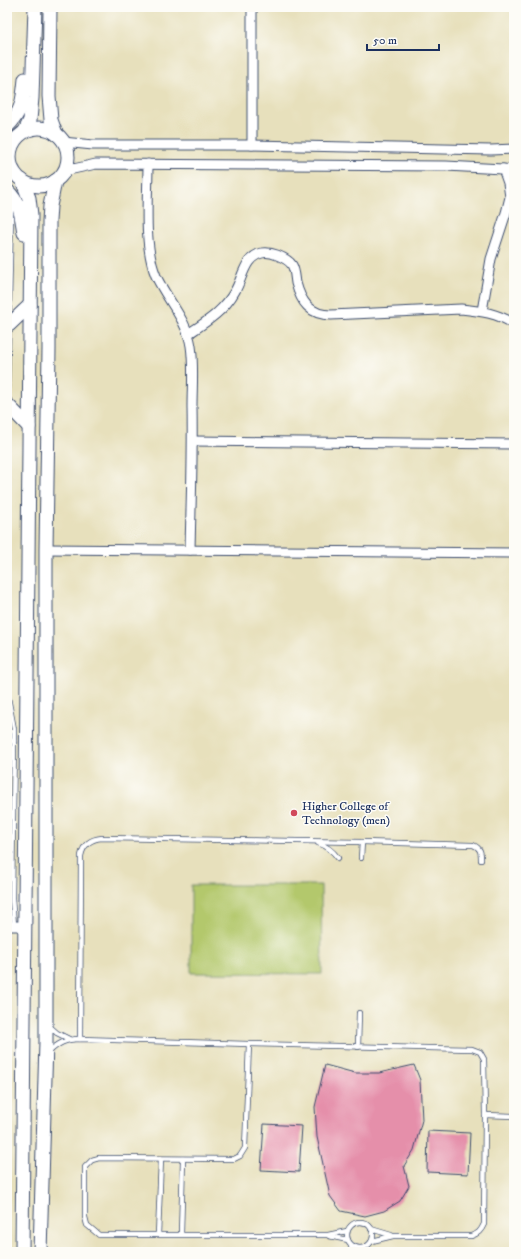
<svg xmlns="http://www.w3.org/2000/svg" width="521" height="1259" font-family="'IM FELL DW Pica',serif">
  <rect width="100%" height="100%" fill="#fdfcf7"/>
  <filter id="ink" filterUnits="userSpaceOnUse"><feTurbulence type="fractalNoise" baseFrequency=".025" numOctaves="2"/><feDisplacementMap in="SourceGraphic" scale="8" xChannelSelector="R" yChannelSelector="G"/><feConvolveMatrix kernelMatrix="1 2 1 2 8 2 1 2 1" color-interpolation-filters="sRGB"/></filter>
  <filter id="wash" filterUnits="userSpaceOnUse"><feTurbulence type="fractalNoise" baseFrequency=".012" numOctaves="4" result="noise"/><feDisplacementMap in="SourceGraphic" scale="16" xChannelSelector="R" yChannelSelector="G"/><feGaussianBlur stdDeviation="0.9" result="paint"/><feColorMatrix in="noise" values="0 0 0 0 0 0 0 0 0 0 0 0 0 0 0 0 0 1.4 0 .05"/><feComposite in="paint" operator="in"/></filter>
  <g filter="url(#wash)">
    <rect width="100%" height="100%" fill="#e7e0bc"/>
    <polygon fill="#b3c86c" stroke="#677c65" points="191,885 321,885 322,974 191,973"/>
    <g id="blocks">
      <g fill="#e58faa">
        <polygon points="325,1065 355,1073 379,1073 414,1065 420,1080 422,1120 414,1150 404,1166 409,1186 400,1201 384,1211 365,1216 341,1211 330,1196 317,1137 315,1107"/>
        <polygon points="264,1124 302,1126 299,1172 261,1170"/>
        <polygon points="428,1131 470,1133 468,1174 427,1172"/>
      </g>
    </g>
  </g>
  <g filter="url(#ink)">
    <use href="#blocks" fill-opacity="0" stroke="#3a4a6c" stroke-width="1"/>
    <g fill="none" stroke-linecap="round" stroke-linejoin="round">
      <defs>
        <g id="service">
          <polyline points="7,201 11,209 11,215 7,396"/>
          <polyline points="7,692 14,729 14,741 12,898 14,926"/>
          <polyline points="7,741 14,741"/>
          <path d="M318,843c9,3 15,8 20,15"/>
          <polyline points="361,858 362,842"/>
          <polyline points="49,1026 57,1033 69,1039"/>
          <path d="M80,1039l1,-183c2,-11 9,-17 21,-18l260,4 111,3c8,3 8,8 8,15"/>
          <polyline points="249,1044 245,1148 240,1156 234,1159 99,1158 92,1160 85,1167 85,1217 87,1225 99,1235 328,1235 347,1231"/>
          <polyline points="358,1047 359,1013"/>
          <path d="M48,1053c10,-10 18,-14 32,-14l169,5 223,5 8,3 4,7 1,56 -1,109c-3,7 -6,10 -13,12h-78l-21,5"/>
          <polyline points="485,1115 514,1116"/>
          <circle cx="360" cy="1235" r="13"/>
          <polyline points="371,1229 391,1235"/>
          <polyline points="181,1234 183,1159"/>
          <polyline points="158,1235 161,1159"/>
          <polyline points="329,1236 348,1240"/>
          <polyline points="351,1245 352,1252"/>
        </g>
        <g id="minor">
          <polyline points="63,142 93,145 252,145 491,150 514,149"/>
          <polyline points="252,145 252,7"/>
          <path d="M148,164c0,34 -5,81 8,112 11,24 31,44 35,70 3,20 1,41 1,61 1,48 -1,95 -2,143"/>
          <polyline points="64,171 96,164 446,166 503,169 514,170"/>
          <polyline points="482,311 491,259 506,213 510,197 508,183 503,169"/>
          <path d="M188,334c18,-12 36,-23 47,-43 8,-13 9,-34 27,-38 5,-1 10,0 15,2 5,2 12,5 15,10 3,5 3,12 4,18 5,19 14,32 35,32l130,-6c20,2 36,4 53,15"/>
          <polyline points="193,441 514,444"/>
          <polyline points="46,549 514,553"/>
          <polyline points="7,926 24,926"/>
        </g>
        <g id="tertiary">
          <polyline points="7,141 18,137"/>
          <polyline points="7,173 15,173"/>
        </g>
        <g id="secondary">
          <polyline points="50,7 49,96 51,120 56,134"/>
          <path d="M7,127c15,-15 16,-27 18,-48"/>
          <circle cx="39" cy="157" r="29"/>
          <polyline points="25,131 30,120 32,98 35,7"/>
          <path d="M7,190c14,14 14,25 17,43"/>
          <polyline points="9,325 30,305"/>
          <polyline points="7,404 29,427"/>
          <polyline points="22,1252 31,215 29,198 22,180"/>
          <polyline points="40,1252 46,1042 46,549 49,349 49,221 50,206 55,181"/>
        </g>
      </defs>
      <use href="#service" stroke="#3a4a6c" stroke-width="6"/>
      <use href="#minor" stroke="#3a4a6c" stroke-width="11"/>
      <use href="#tertiary" stroke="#3a4a6c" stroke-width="13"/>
      <use href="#secondary" stroke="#3a4a6c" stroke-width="15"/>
      <use href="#service" stroke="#fff" stroke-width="4.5"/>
      <use href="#minor" stroke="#fff" stroke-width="9"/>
      <use href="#tertiary" stroke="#fff" stroke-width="11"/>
      <use href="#secondary" stroke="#fff" stroke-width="13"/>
    </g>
  </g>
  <circle fill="#d1495b" stroke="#fdfcf7" stroke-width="1.5" cx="294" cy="813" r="4"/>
  <g text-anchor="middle" stroke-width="3" stroke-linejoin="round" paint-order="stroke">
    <g font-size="12" fill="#1b2f5e" stroke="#fdfcf7" text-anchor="start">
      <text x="302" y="810">Higher College of<tspan x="302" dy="14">Technology (men)</tspan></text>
    </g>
  </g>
  <rect width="521" height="1259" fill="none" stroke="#fdfcf7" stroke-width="24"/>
  <path d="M367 44v6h72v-6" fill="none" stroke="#1b2f5e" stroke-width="2"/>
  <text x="373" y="44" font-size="12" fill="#1b2f5e" stroke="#fdfcf7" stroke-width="3" paint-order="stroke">50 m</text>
</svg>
